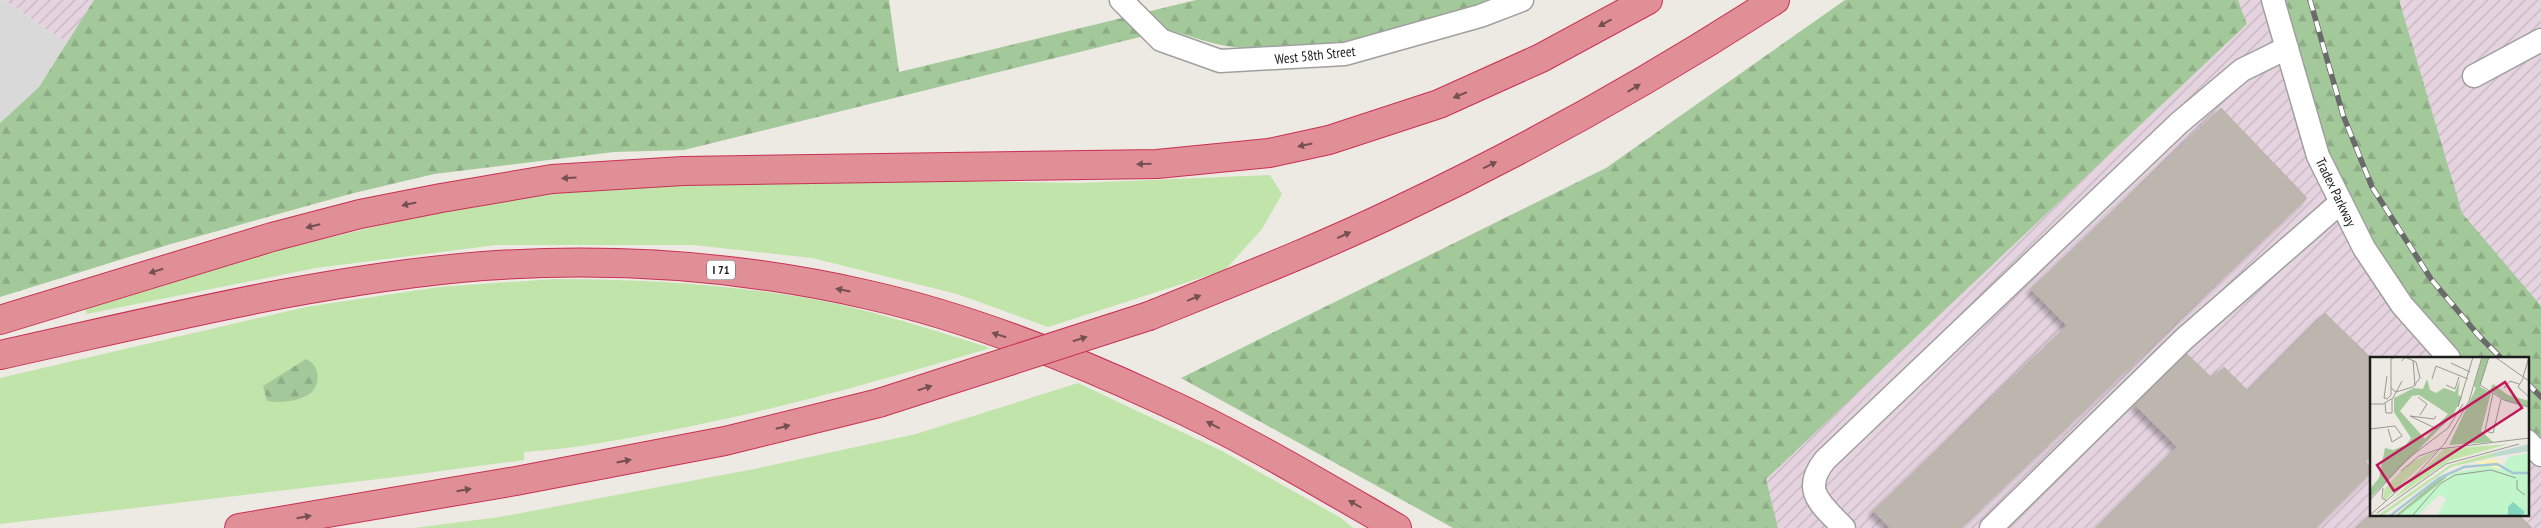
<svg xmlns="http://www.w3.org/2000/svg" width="2541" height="528" font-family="'PT Sans Narrow',sans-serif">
  <defs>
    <pattern id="industrial-furrows" width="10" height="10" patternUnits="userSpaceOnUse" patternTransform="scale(1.25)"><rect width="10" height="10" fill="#e5d4e0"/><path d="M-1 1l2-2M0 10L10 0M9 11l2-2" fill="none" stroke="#c4b5c0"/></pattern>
    <pattern id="forest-firs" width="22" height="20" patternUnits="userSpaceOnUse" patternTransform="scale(1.25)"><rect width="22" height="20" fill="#a3c99a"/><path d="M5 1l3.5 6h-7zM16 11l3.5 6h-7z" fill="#8cac84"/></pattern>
    <filter id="shadow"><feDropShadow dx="-4.5" dy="4.5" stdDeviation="2.5" flood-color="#0004"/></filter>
  </defs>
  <rect width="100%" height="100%" fill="#eceae2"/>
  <polygon fill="#dad9d9" points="0,0 4,0 67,43 39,87 0,123"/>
  <g fill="url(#industrial-furrows)" fill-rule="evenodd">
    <polygon points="4,0 94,0 67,43"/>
    <path d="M2238,0h303v528h-763l-13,-49 482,-455zM2371,358h156v156h-156z"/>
  </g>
  <g fill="#c1e4ab">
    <polygon points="1270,175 1282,194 1262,229 1225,270 1048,327 957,294 812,258 693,245 496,245 316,268 87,314 83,306 259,255 435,212 604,186 817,179 1079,183"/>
    <path d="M554,279c85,0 169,5 253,19 62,11 123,31 183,50 -107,32 -214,62 -324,83 -47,9 -94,18 -142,21v8l-128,17 -396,47v-146l306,-71 133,-20z"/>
    <polygon points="1078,383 1222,451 1341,518 1353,528 414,528 500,517 754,469 916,434"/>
  </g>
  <g fill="url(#forest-firs)">
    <path d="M94,0h795l10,72 297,-72h300c-87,26 -176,61 -269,46 -19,-3 -39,-11 -59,-16l-484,120 -70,2 -180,22 -84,20 -179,50 -171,53v-174l39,-36z"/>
    <polygon points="1845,0 2238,0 2247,24 1766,479 1778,528 1453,528 1181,378 1606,168"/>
    <polygon points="2273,0 2399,0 2462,213 2541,306 2541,455 2527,441 2527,358 2449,358 2318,156"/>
    <path d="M306,359c16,7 15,30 0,37 -13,6 -25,7 -39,5l-4,-15z"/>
  </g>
  <g fill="#bdb6af" stroke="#bdb2a6" filter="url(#shadow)">
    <polygon points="2221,108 2307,198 1961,528 1890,528 1873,511 2067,326 2031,289"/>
    <polygon points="2325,313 2371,358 2371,455 2365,461 2371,468 2371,472 2315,528 2096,528 2177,447 2135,405 2187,354 2212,378 2224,367 2248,391"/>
    <polygon points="2370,514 2518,514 2532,528 2356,528"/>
  </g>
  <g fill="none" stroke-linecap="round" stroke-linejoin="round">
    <defs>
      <g id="minor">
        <polyline points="1121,0 1161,40 1220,61 1345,54 1480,16 1522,0"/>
        <polyline points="2273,0 2318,156 2364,248 2402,305 2449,358"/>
        <polyline points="2474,76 2541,40"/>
        <polyline points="2527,441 2541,455"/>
        <path d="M1844,528c-22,-23 -44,-37 -19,-68l354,-337 63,-53 45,-22"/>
        <polyline points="1991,528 2184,339 2341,202"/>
      </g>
      <g id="highway">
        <path d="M1149,316c84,-34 169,-67 250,-106 131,-62 255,-132 376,-210"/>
        <polyline points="0,320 272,237 360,214 441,198 552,179 683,171 1157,164 1269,153 1329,140 1439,104 1541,58 1648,0"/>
        <path d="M0,355c160,-35 320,-76 483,-89 129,-9 260,0 386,29 98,22 199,62 290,104 82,37 160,84 238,129"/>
        <polyline points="239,528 516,481 725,441 879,403"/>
      </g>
    </defs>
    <use href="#minor" stroke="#a0a0a0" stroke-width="25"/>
    <use href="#highway" stroke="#c93055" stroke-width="30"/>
    <use href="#minor" stroke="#fff" stroke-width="22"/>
    <use href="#highway" stroke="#df8f95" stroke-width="28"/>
    <defs>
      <g id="rail">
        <polyline points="2310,0 2343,115 2372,187 2431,279 2479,336 2501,358"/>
        <polyline points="2527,383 2541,397"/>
      </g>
    </defs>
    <use href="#rail" stroke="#6a6a6a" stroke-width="5.5"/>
    <use href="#rail" stroke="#fff" stroke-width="4" stroke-dasharray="11" stroke-linecap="butt"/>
    <defs>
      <polyline id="highway-bridge" points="879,403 1149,316"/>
    </defs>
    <use href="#highway-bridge" stroke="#c93055" stroke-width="30" stroke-linecap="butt"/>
    <use href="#highway-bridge" stroke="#df8f95" stroke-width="28"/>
  </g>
  <defs><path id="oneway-solid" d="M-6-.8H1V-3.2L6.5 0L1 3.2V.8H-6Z" transform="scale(1.25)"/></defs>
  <g fill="#745052">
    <use href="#oneway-solid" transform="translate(1605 23) rotate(151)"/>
    <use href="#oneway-solid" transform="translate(1634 88) rotate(-31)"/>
    <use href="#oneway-solid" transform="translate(1460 95) rotate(157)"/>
    <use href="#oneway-solid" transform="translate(1305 145) rotate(168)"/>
    <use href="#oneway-solid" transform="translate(1144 164) rotate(179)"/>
    <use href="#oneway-solid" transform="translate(1490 165) rotate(-26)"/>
    <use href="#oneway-solid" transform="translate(569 178) rotate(176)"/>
    <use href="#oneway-solid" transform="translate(409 204) rotate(168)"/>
    <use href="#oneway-solid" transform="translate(313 226) rotate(166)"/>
    <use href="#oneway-solid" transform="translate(1344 235) rotate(-24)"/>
    <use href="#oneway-solid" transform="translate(156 271) rotate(163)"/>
    <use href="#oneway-solid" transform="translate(843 290) rotate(-169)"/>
    <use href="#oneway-solid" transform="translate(1194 298) rotate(-22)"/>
    <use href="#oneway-solid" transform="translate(999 335) rotate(-162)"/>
    <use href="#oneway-solid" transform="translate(1080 339) rotate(-18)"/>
    <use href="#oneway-solid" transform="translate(925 388) rotate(-18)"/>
    <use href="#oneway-solid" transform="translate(1213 425) rotate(-153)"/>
    <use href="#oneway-solid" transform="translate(783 427) rotate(-14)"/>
    <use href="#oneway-solid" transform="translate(624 461) rotate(-11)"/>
    <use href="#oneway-solid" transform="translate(464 490) rotate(-10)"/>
    <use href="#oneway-solid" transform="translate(1355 504) rotate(-150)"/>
    <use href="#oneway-solid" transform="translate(304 517) rotate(-10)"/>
  </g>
  <g text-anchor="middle" stroke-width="4" stroke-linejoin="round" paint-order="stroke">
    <rect fill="#fff" stroke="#606060" stroke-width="1" x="707" y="260.5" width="28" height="19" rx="4"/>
    <g font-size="12" font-weight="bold" fill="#1c1c1c">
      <text x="721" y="274">I 71</text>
    </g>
    <g font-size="14" fill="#1c1c1c" stroke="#fff">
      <text transform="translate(1315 55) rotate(-6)" y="5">West 58th Street</text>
      <text transform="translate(2336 192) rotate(64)" y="5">Tradex Parkway</text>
    </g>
  </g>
  <g transform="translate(2370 357)">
    <rect width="159" height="159" fill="#eceae2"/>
    <path d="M138,87l-59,17 -57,39 52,-51zM68,93l-53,50 -2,-1 2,-11 17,-18 12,-9zM123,96v4l-42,10 -69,49h-5l73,-51z" fill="#c1e4ab"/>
    <path d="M112,0h7l-9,30 11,6 -10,38 12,11 -44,3 27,-57 -2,-2zM57,22l3,11 6,3 8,-5 11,4 5,-12 -2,15 4,2 -9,18 -83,83v-9l9,-11 6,-30 8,2 13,-5 5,-7 -17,-26v-14l20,-10 9,1zM49,38l29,19 -23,25 -25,-28 12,-15zM123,27l15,11 21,6v6l-21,-5 -18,-12zM78,119l-47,40h-6l42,-36z" fill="#a3c99a" fill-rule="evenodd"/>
    <path d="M159,87v7l-36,6v-4z" fill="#c0d9d0"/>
    <path d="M124,102l6,3 -2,7 -20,-1 -1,-6z" fill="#f9f2b3"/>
    <path d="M159,96v63l-91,-1 8,-16 -6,-5 -23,22h-19l55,-43 36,-7 12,4 8,-13z" fill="#c1f5ca"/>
    <path d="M143,145l12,10 -3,4h-14v-9z" fill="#85d6bf"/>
    <path fill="none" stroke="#a5c7d7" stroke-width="2.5" d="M20,159l49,-38 25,-11 33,-3 16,9h16"/>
    <path fill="none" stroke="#999893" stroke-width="1" d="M119,0l-9,28 24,15 24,7M125,0l34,24M43,3l2,26M81,6l19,9M17,19l-3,22 4,1M153,20l6,-20M154,20l-6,10 11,10M62,22l4,-13 32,13M76,28l9,4 4,-12M21,31l5,4 17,-5 7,-9 -4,-16 -11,-5 -3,4M134,31l6,-7 9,3M123,36l-8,38 8,2 8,-34M48,40l9,7 -7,11M18,41l3,-3v-36l4,-2M15,46l1,10h6v-14M0,47h13l10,-6 9,-17M88,50l15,-50M66,59l-2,3 -24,-3 27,13 16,-13M0,72l25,-3 7,10 -10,6 -4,-13M31,114l18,-15 20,-7 90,-11M147,123v9l8,6M13,131l-1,10 5,3M1,142l35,-39 42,-32 15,-24M7,156l69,-49 73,-20M0,158l49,-43 26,-29 24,-42 13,-44M42,159l28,-32 15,-9 36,-5 25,8"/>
    <path fill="#c2185b" fill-opacity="0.15" stroke="#c2185b" stroke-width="2.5" d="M135,25l17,26 -128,83 -17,-26z"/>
    <rect width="159" height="159" fill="none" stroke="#1c1c1c" stroke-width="2.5"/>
  </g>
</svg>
